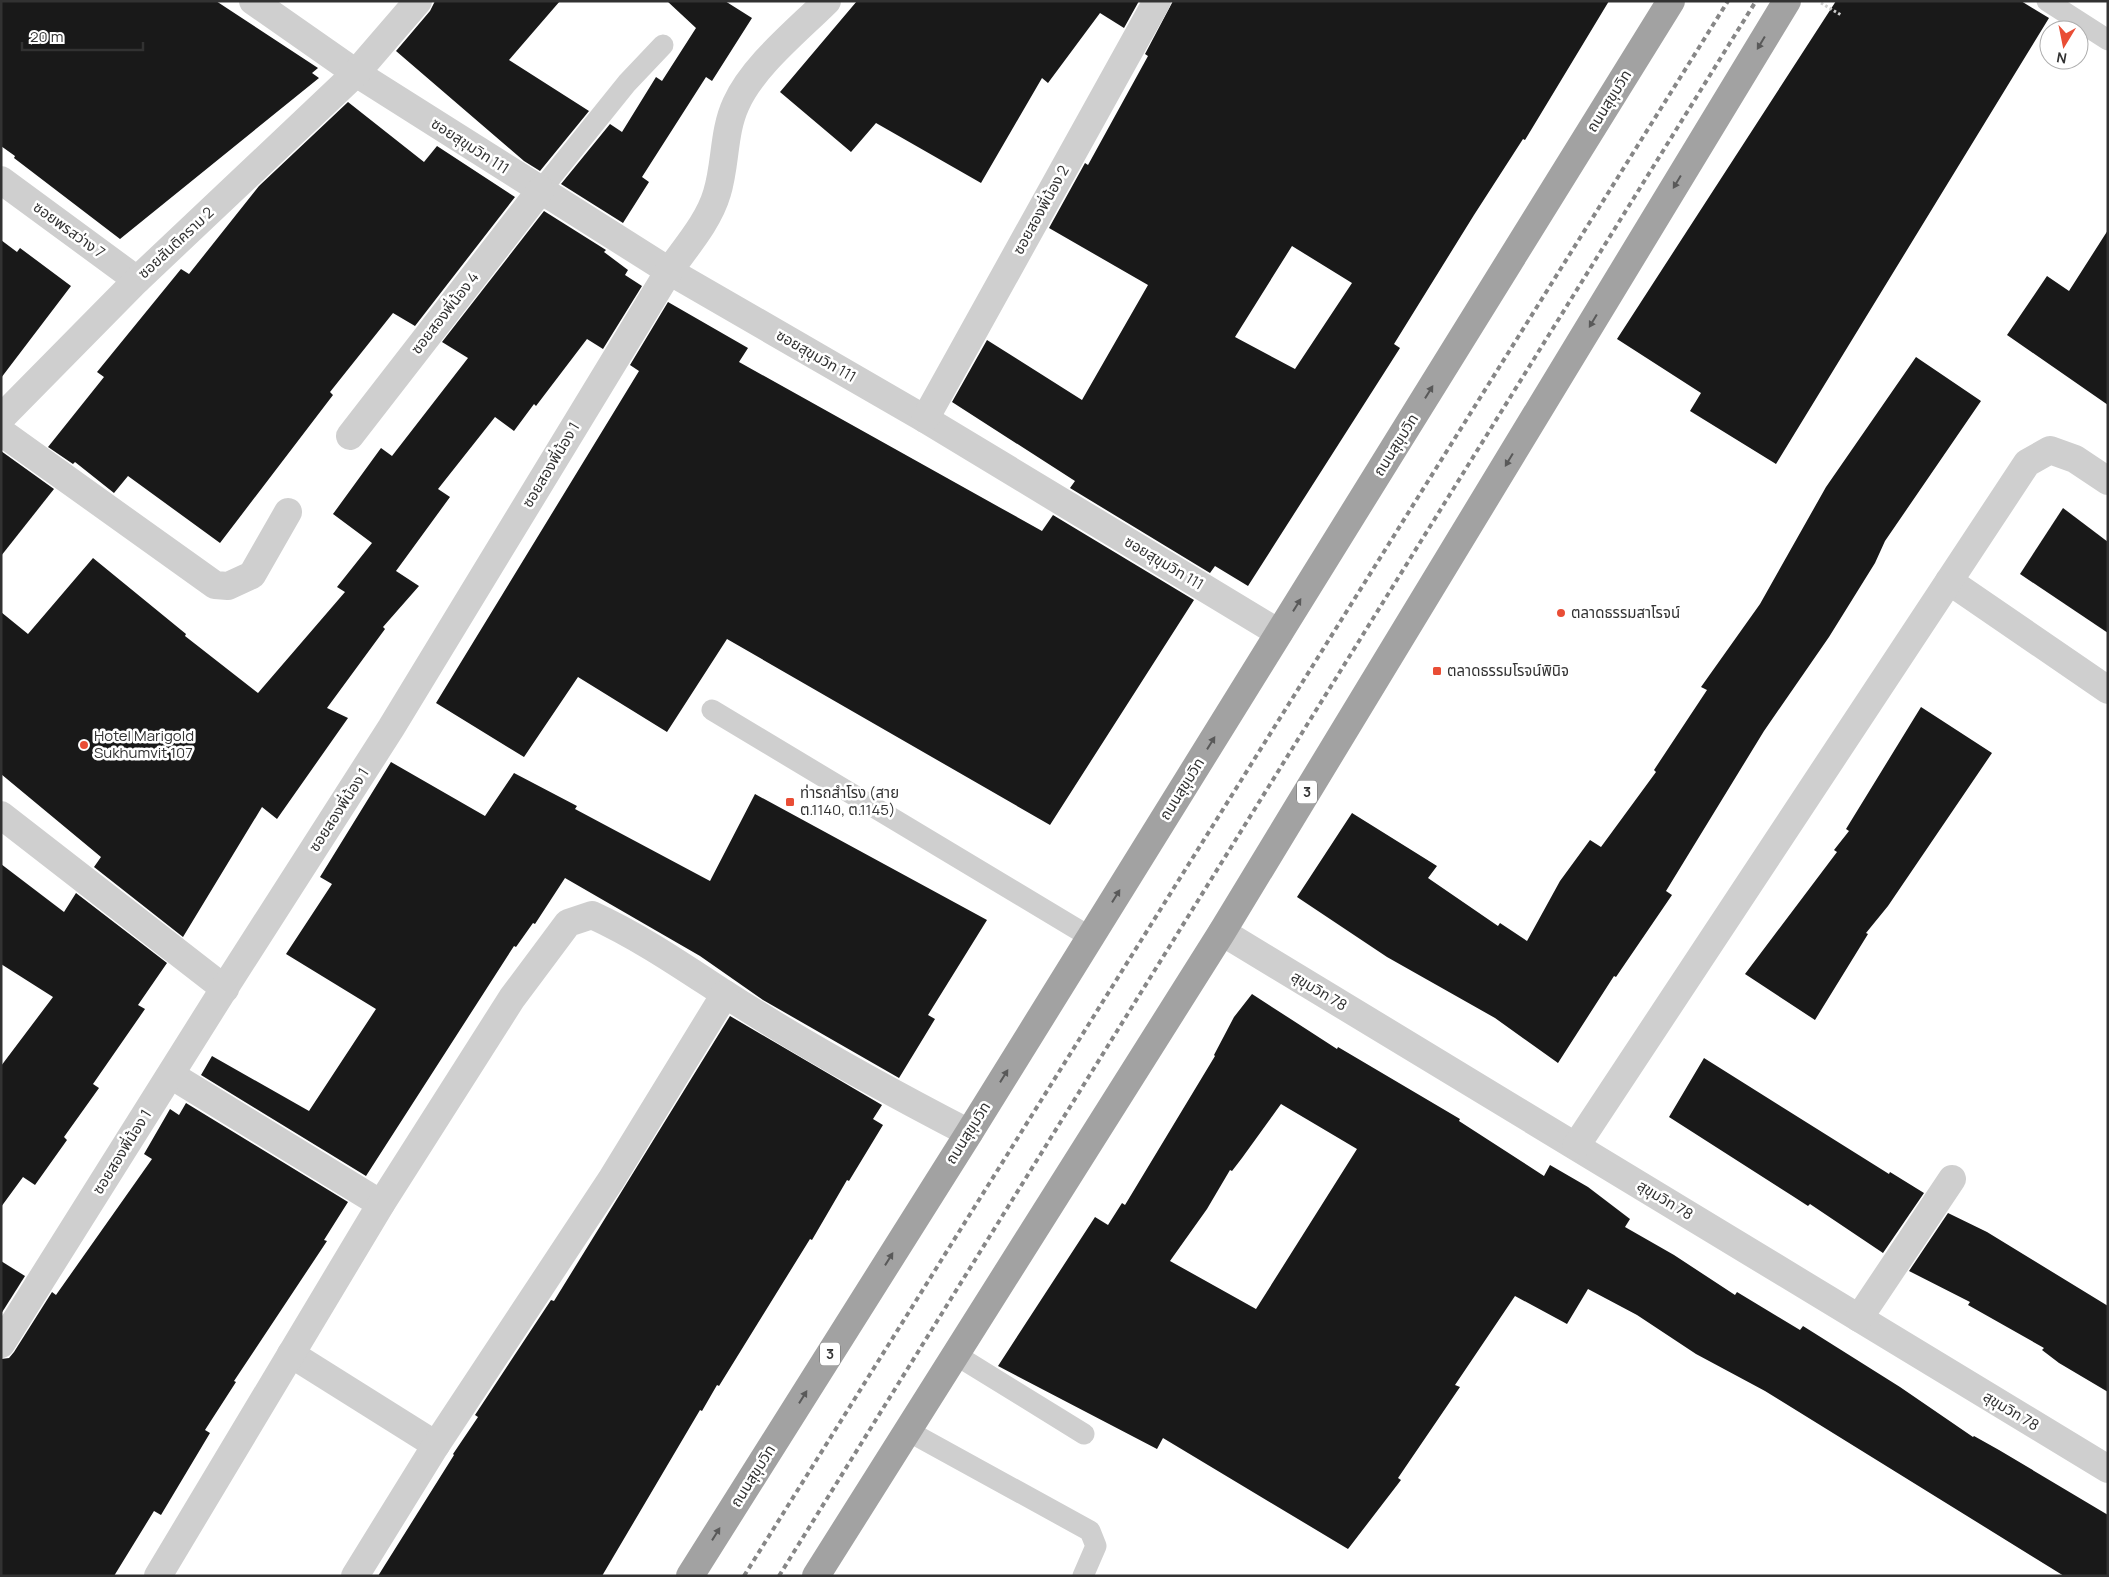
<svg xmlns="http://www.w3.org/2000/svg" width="2109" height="1577" font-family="Manrope,'Noto Sans Thai',sans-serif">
  <rect width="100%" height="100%" fill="#fff"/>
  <g fill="#191919" fill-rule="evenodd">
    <polygon points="1,1 216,1 318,68 312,73 319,78 120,239 14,158 15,156 1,146"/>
    <polygon points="435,1 560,1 509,60 589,111 540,171 524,161 396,51 430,11"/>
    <polygon points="667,1 725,1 752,18 712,81 706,77 642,177 649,182 623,223 561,184 610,124 622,132 656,77 662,81 696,28"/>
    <polygon points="857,1 1139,1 1124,28 1100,13 1048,83 1042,78 981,183 876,123 851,152 780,92"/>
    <path d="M1173,1h436l-84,139 -2,-1 -49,76 -80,129 6,4 -152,238 -33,-20 -5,7 -140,-85 5,-7 -123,-79 35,-62 95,60 66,-115 -99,-57 36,-65 3,2 60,-109 -3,-2zM1292,246l60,37 -57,86 -60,-32z"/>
    <polygon points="1836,1 2021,1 2049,18 1776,464 1690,411 1701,393 1617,339"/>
    <polygon points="348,102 424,162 437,146 515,197 415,326 393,313 330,392 333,395 220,543 128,476 114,493 75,462 73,464 48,447 104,377 97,372 181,269 189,274 259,186"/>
    <polygon points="544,211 606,250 604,252 628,270 625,275 642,286 603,349 587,339 536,406 534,404 514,431 495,417 438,489 450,497 396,571 419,586 383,627 385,629 327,708 348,718 277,819 262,807 183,937 94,867 101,857 1,774 1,612 28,634 93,558 186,634 185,636 258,693 345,592 337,587 372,543 333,514 381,448 392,456 468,358 442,342"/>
    <polygon points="2108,230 2108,405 2007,335 2047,276 2069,291"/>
    <polygon points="1,240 17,252 20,248 71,286 1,378"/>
    <polygon points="668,302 748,348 739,362 1042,531 1053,515 1194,600 1050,825 727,639 667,732 578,677 524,757 436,703 639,371 630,365"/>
    <polygon points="1916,357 1981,401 1885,541 1875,563 1829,637 1764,731 1666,891 1672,895 1616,977 1614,976 1558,1063 1495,1018 1387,957 1297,897 1352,813 1437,866 1428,878 1498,926 1500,923 1527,941 1560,881 1590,840 1601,847 1656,772 1654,770 1707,690 1701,687 1760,604 1826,487"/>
    <polygon points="1,451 54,489 1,556"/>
    <polygon points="2063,508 2108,542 2108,633 2020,574"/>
    <polygon points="1921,707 1992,753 1888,906 1866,933 1868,934 1815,1020 1745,974 1837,852 1834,850 1849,831 1846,829"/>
    <polygon points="391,762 485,816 514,773 577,806 575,809 710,881 755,794 987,920 928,1015 935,1019 899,1078 763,1000 700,956 565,878 535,924 533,923 516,947 514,946 366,1176 201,1075 212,1056 309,1111 376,1009 286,954 332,884 320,877"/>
    <polygon points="1,864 64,912 76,893 167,963 138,1005 145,1009 93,1084 99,1088 64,1137 67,1140 35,1185 23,1177 1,1207 1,1066 53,997 1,964"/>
    <path d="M1252,994l85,55 1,-2 122,72 -1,2 85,55 6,-11 38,22 42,32 -5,8 49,28 61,40 2,-3 63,38 3,-4 97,61 73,50 1,-1 25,14 109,65v61h-44l-299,-185 -69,-37 -59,-39 -49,-26 -21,35 -52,-28 -60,89 5,2 -62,91 3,2 -53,69 -185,-111 -6,11 -159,-83 97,-149 13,8 14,-22 3,2 90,-149 -1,-1 20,-38zM1281,1104l76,45 -101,160 -86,-48 37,-52 23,-39 2,1 10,-13z"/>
    <polygon points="730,1016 882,1105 873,1119 883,1125 849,1181 847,1180 812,1240 810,1239 719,1386 717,1385 702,1411 700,1410 602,1576 378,1576 454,1455 453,1454 478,1417 475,1415 551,1300 554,1301"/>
    <polygon points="1704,1058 1889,1174 1890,1172 1924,1193 1883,1253 1810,1204 1808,1206 1791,1195 1669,1117"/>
    <polygon points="186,1103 348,1202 324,1240 327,1241 234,1381 236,1382 205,1430 210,1433 161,1515 154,1511 114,1576 1,1576 1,1359 9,1358 14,1352 52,1292 56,1295 152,1159 144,1154 170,1109 179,1115"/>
    <polygon points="1948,1213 1987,1232 2108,1306 2108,1392 2059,1363 2042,1350 2044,1348 1968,1305 1970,1302 1909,1271"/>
    <polygon points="1,1261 25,1276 1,1314"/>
  </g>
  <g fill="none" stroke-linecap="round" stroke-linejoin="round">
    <polyline stroke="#cfcfcf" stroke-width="3" stroke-dasharray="2.5 2.5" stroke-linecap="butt" points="1821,3 1841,15"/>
    <g stroke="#cfcfcf" stroke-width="21">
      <polyline points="2047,1 2108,40"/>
      <polyline points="540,191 627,83 663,45"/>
      <polyline points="712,710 1090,937"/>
      <polyline points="956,1355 1084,1434"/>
      <polyline points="908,1431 1090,1531 1096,1546 1083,1576"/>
    </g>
    <g stroke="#cfcfcf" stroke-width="28">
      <polyline points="253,1 356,73 669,271 925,419 1279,633"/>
      <polyline points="1,180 137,280"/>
      <polyline points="1,418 137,280 356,73 418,1"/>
      <polyline points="925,419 1157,1"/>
      <polyline points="1,432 215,585 228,586 252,575 288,512"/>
      <polyline points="350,436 540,191"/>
      <polyline points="1949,581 2108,690"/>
      <polyline points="1,815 225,989"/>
      <polyline points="1222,932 2108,1469"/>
      <polyline points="171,1075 381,1204"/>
      <polyline points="1576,1146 2027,463 2050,450 2075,459 2108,481"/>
      <polyline points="1859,1318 1952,1179"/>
      <path d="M1,1344l228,-363 162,-253 278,-457c17,-24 40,-50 48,-78 9,-29 6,-61 19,-89 17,-38 61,-73 91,-103"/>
      <polyline points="291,1354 436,1445"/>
      <path d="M158,1576l223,-372 131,-206 56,-75 24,-8c48,22 90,51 133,79 79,51 161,96 244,139"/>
      <polyline points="355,1576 436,1445 611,1180 725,994"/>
    </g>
    <g stroke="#a2a2a2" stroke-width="28">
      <polyline points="690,1576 969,1133 1671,1"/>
      <polyline points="816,1576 1222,932 1787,1"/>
    </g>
    <g stroke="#878787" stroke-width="4" stroke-dasharray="5 4" stroke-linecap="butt">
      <polyline points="744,1576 1728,1"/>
      <polyline points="779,1576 1756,1"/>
    </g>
  </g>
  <defs><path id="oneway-solid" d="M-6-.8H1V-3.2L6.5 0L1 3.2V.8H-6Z" transform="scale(1.25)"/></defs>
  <g fill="#595959">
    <use href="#oneway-solid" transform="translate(1761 43) rotate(121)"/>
    <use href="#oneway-solid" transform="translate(1677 182) rotate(121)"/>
    <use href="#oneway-solid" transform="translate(1593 321) rotate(121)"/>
    <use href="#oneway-solid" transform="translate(1429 392) rotate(-58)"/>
    <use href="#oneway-solid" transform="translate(1509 460) rotate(121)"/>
    <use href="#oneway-solid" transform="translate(1297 605) rotate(-58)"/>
    <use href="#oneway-solid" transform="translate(1211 743) rotate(-58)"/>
    <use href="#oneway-solid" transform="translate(1116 896) rotate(-58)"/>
    <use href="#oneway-solid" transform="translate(1004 1076) rotate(-58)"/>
    <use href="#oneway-solid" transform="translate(889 1259) rotate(-58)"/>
    <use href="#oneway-solid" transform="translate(803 1397) rotate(-58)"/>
    <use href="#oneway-solid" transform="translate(716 1534) rotate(-58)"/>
  </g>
  <g fill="#e94d35" stroke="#fff" stroke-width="2">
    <circle cx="1561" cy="613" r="5"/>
    <rect x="1432" y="666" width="10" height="10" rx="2.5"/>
    <circle cx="84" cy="745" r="5"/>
    <rect x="785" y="797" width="10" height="10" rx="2.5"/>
  </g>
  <g text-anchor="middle" stroke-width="5" stroke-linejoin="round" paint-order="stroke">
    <g fill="#fff" stroke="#707070" stroke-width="1">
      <rect x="1297" y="780.5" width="20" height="23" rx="4"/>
      <rect x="820" y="1342.5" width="20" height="23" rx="4"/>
    </g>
    <g font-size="14" font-weight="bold" fill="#323232">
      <text x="1307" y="797">3</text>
      <text x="830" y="1359">3</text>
    </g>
    <g font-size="15" fill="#323232" stroke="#fff">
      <text transform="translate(1609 101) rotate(-58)" y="5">ถนนสุขุมวิท</text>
      <text transform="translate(470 146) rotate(33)" y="5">ซอยสุขุมวิท 111</text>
      <text transform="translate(1041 210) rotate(-61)" y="5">ซอยสองพี่น้อง 2</text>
      <text transform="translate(69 230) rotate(36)" y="5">ซอยพรสว่าง 7</text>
      <text transform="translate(176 243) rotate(-43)" y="5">ซอยสันติคราม 2</text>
      <text transform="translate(445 313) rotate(-52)" y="5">ซอยสองพี่น้อง 4</text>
      <text transform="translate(816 356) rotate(30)" y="5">ซอยสุขุมวิท 111</text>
      <text transform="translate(1396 445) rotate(-58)" y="5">ถนนสุขุมวิท</text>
      <text transform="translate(551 465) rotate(-59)" y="5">ซอยสองพี่น้อง 1</text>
      <text transform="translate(1164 563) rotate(31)" y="5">ซอยสุขุมวิท 111</text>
      <text transform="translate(1182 789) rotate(-58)" y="5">ถนนสุขุมวิท</text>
      <text transform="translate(339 810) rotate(-57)" y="5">ซอยสองพี่น้อง 1</text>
      <text transform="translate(1319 991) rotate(31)" y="5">สุขุมวิท 78</text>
      <text transform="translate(968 1133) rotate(-58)" y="5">ถนนสุขุมวิท</text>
      <text transform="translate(122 1152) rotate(-58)" y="5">ซอยสองพี่น้อง 1</text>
      <text transform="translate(1665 1200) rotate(31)" y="5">สุขุมวิท 78</text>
      <text transform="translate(2011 1411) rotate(31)" y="5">สุขุมวิท 78</text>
      <text transform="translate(753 1476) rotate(-58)" y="5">ถนนสุขุมวิท</text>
    </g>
    <g font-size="15" fill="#323232" stroke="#fff" text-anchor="start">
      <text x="1571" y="618">ตลาดธรรมสาโรจน์</text>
      <text x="1447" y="676">ตลาดธรรมโรจน์พินิจ</text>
      <text x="94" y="741">Hotel Marigold<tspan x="94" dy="17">Sukhumvit 107</tspan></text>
      <text x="800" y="798">ท่ารถสำโรง (สาย<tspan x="800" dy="17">ต.1140, ต.1145)</tspan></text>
    </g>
  </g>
  <rect width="2109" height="1577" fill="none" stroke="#323232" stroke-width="5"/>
  <g transform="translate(2064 45) rotate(190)"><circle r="24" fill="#ffffff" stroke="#adadad"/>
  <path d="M0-4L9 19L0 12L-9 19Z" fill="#e94d35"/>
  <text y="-8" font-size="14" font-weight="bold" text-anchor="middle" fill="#323232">N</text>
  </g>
  <path d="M22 42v8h121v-8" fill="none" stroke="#323232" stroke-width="2.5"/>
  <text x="30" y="42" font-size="15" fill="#323232" stroke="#ffffff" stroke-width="4" paint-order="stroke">20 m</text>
</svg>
